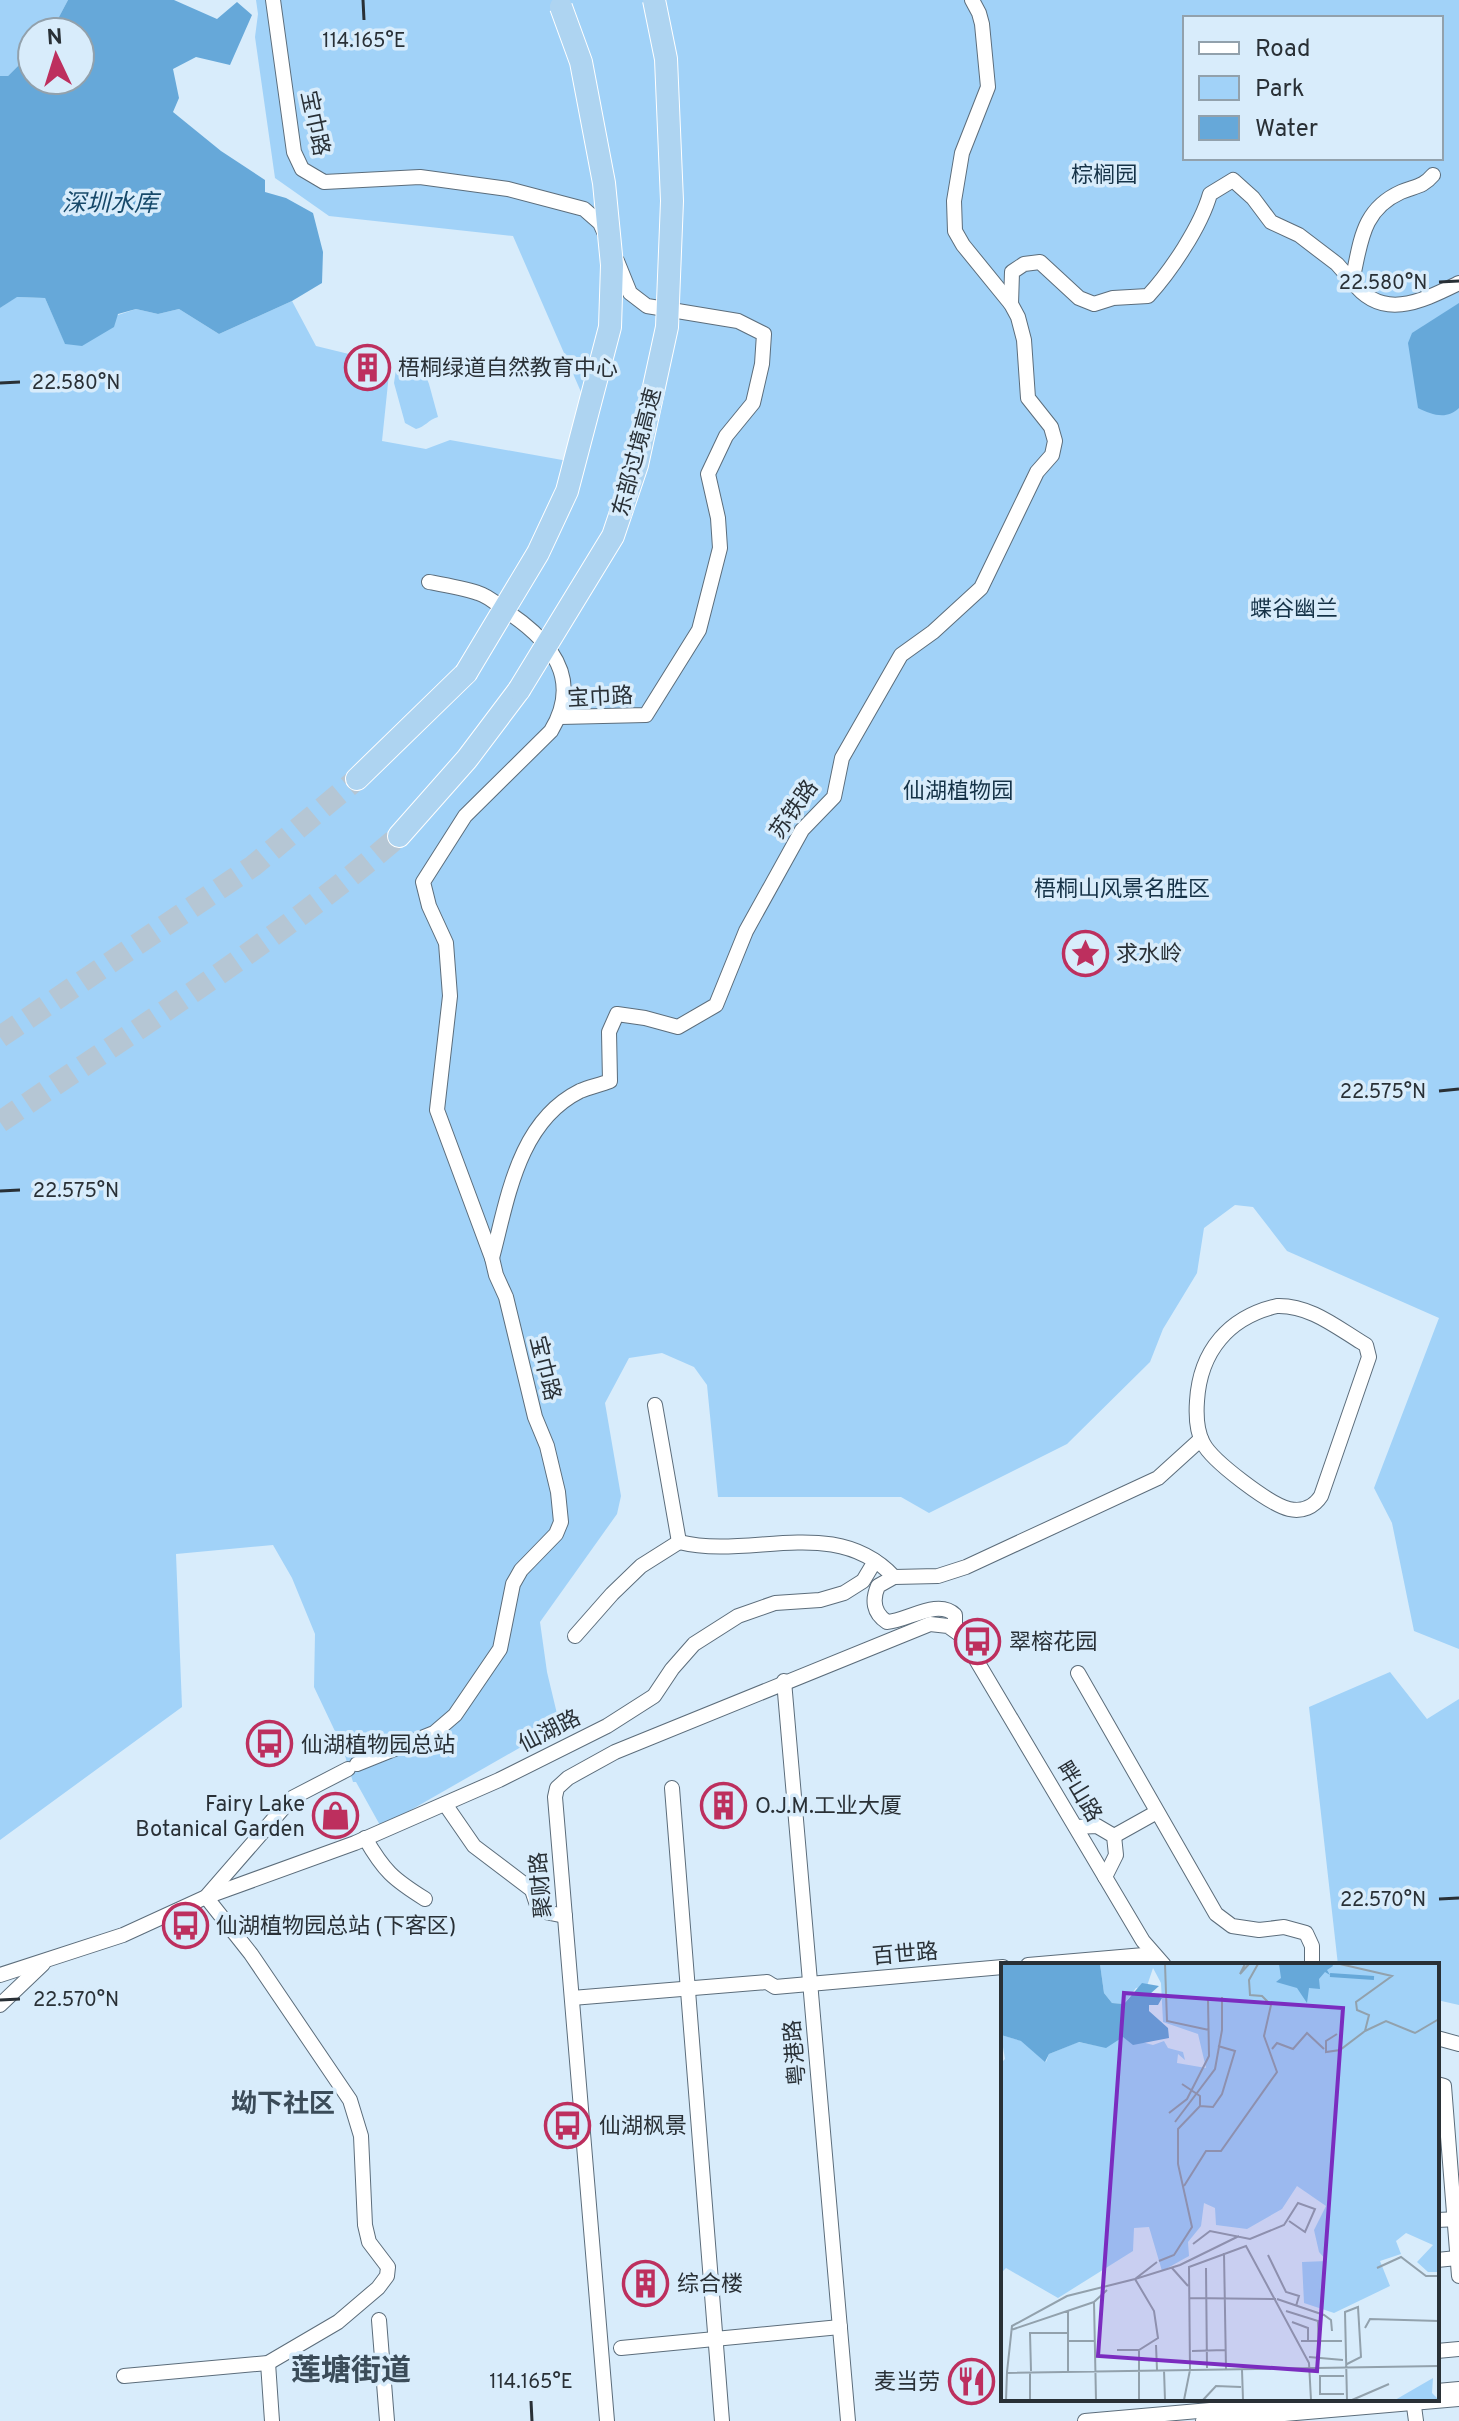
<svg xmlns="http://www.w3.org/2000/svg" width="1459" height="2421" font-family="Overpass,'Noto Sans SC',sans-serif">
  <rect width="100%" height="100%" fill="#d8ecfb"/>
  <g fill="#a1d2f8" fill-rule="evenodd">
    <polygon points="0,0 68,0 51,32 32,32 32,52 8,76 0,76"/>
    <path d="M256,0h1203v1649l-45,-18 -22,-108 -18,-35 65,-170 -152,-67 -34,-44 -18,-2 -31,23 -7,45 -34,56 -13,33 -83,82 -138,69 -28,-16h-183l-11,-112 -13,-18 -32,-14 -33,5 -24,45 16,93 -4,18 -77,108 7,50 11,46 -30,25 -147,84 -25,-45h-3l-11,-36 -28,-59 1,-53 -23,-56 -19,-33 -97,9 6,153 -182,133v-1532l16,-11 29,1 20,45 53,-28 18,-6 22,5 21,-5 40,25 73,-33 24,45 74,18 -8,77 44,8 24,-9 129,23 2,-71 -68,-156 -184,-20 -54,-38 -20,-141 3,-23zM1185,18h256v140h-256z"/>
    <path d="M410,363l13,6 6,15 9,33c-10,3 -13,10 -22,12l-11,-6 -11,-40 2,-14z"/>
    <polygon points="1390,1672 1427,1719 1459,1699 1459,2005 1437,2000 1437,1965 1338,1965 1309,1707"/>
  </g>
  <g fill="#66a8d9">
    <polygon points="68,0 174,0 217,19 237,2 252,15 230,65 196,57 173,69 179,98 173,112 221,151 265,180 265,192 286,198 313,213 323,252 322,283 292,301 219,334 179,309 158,314 136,309 118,314 114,327 82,346 65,344 45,298 17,297 0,308 0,76 8,76 32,52 32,80 80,80 80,32 51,32"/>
    <path d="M1459,303v105c-12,12 -27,7 -41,0l-10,-65 4,-10z"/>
  </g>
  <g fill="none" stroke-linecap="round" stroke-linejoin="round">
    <g stroke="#b5c6d4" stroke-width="22" stroke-dasharray="22 11" stroke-linecap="butt">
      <polyline points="0,1037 253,866 357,779"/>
      <path d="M0,1122c135,-92 275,-179 399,-286"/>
    </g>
    <defs>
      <g id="minor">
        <polyline points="273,0 294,152 302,169 324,182 420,177 508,189 584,209 600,223 605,234"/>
        <path d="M1433,175c-10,12 -18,11 -32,17 -40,18 -40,51 -49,89 30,41 70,20 107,2"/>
        <path d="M1011,304l1,-32 12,-8 16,-2 39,36 15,6 19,-6 35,-2c23,-25 53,-70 62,-102l23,-14 20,18 18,24 28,13 38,29 15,17"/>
        <polyline points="560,717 646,715 699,630 720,548 718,518 708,474 726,436 753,403 762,364 764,334 738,321 647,306 630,293 617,261"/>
        <path d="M492,1258c16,-60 26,-136 88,-167 9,-4 20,-6 30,-10l-1,-49 8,-18 28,4 33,9 38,-22 30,-74 56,-101 32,-33 8,-39 59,-103 32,-23 48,-44 56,-116 15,-17 3,-14 -4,-14 -23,-29 -4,-58 -6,-23 -7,-13 -48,-59 -8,-14 -1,-30 8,-48 26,-66 -6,-63 -3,-11 -7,-13"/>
        <path d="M1277,1306c32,-1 58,20 84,36l5,3 3,12 -48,139c-7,11 -19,16 -32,13 -20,-5 -77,-48 -86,-66 -7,-13 -7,-28 -6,-42 3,-50 32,-84 80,-95z"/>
        <polyline points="655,1405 679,1542"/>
        <path d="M679,1542c72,18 156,-28 215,35"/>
        <path d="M955,1630v-15c-17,-17 -48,6 -68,7 -14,-9 -15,-22 -9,-36l16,-9 44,-1 28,-9 192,-89 43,-39"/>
        <polyline points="575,1636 612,1594 641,1566 679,1542"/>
        <polyline points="1078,1673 1216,1914 1232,1926 1259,1930 1284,1927 1306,1933 1312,1946 1312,1965"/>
        <polyline points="784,1681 848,2421"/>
        <path d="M357,1764l77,-31 21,-18 45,-66 13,-65 8,-14 35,-36 5,-12 -3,-30 -11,-46 -12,-29 -29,-120 -10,-22 -4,-17 -55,-148 13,-114 -4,-53 -17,-37 -6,-24 42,-66 86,-85c31,-51 1,-89 -42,-118 -10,-7 -20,-17 -31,-20 -16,-5 -33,-8 -49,-11"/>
        <polyline points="672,1788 722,2421"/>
        <polyline points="445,1804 474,1846 532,1890 538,1908 545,1912 565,1916"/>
        <polyline points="1076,1827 1097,1826 1114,1836 1116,1855 1105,1877"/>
        <polyline points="1114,1836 1157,1812"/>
        <path d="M365,1838c19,33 28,41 60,61"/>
        <polyline points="1028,1965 1144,1955 1150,1965"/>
        <polyline points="0,1975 123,1935 206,1897 292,1798 348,1769"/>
        <polyline points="572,1998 767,1982 775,1987 1003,1967"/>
        <polyline points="0,2005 43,1964"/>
        <polyline points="1437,2038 1459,2044"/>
        <polyline points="1437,2084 1444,2086 1459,2276"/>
        <polyline points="1437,2220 1459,2219"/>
        <polyline points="1437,2260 1457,2258"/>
        <polyline points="379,2320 387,2421"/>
        <polyline points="621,2348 840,2327"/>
        <polyline points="1437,2351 1459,2349"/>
        <polyline points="268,2363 272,2421"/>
        <polyline points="124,2376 268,2363 338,2322 378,2288 387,2276 388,2267 369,2242 365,2225 361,2136 350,2100 251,1954 206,1897 355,1843 499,1780 607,1726 654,1696 672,1669 694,1644 738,1616 775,1603 820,1600 844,1593 863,1581 875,1561"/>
        <polyline points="1437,2391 1459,2389"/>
        <polyline points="1413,2399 1416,2421"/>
        <polyline points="607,2421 555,1797 557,1788 568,1778 615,1752 930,1624 948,1626 962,1636 1143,1941 1164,1965"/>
        <polyline points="1085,2421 1335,2399"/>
        <polyline points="1203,2421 1459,2399"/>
      </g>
      <g id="highway">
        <polyline points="357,779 466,673"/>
        <polyline points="399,836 467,759 519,690"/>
      </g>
    </defs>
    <use href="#minor" stroke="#5c6d7b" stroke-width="16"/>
    <use href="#highway" stroke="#fff" stroke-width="24"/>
    <use href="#minor" stroke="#fff" stroke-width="14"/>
    <use href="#highway" stroke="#aed4f1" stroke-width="22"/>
    <defs>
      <g id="highway-bridge">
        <polyline points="466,673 538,553 567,491 610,327 612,265 604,183 581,62 561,7"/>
        <polyline points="519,690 613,536 637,465 667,327 672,201 666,59 654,0"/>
      </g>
    </defs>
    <use href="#highway-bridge" stroke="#fff" stroke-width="24" stroke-linecap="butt"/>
    <use href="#highway-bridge" stroke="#aed4f1" stroke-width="22"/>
  </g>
  <path fill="none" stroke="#293036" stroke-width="3" d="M363,0l1,20M1439,282l20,-1M0,383l20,-1M1439,1091l20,-2M0,1191l20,-1M1439,1899l20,-1M0,2000l20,-1M531,2401l1,20"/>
  <defs>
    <symbol id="building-ring" viewBox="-11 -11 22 22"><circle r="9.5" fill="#d8ecfb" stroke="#bd2f5e" stroke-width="1.5"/><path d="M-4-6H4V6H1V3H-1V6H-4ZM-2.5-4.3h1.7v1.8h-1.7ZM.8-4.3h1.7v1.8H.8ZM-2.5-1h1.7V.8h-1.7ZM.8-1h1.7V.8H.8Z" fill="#bd2f5e"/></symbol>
    <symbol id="sight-ring" viewBox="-11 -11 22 22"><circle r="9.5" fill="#d8ecfb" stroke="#bd2f5e" stroke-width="1.5"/><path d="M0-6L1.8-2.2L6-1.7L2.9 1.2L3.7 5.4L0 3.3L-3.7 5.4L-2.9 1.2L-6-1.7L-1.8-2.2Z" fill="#bd2f5e"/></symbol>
    <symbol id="bus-ring" viewBox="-11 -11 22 22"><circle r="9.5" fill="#d8ecfb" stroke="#bd2f5e" stroke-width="1.5"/><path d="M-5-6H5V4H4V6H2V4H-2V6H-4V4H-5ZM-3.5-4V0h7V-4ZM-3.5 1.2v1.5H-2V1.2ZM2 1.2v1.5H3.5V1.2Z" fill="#bd2f5e"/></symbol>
    <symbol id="shop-ring" viewBox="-11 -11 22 22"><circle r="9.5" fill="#d8ecfb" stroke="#bd2f5e" stroke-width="1.5"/><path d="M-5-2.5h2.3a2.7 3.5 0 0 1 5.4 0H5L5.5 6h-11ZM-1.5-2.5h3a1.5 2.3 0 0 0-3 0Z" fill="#bd2f5e"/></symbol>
    <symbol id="restaurant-ring" viewBox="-11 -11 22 22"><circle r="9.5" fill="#d8ecfb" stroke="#bd2f5e" stroke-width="1.5"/><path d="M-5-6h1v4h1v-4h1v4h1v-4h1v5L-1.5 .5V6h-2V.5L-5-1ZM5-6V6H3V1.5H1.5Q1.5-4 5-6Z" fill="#bd2f5e"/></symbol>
  </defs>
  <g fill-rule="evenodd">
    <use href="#building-ring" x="342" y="342" width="51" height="51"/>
    <use href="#sight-ring" x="1060" y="928" width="51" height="51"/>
    <use href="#bus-ring" x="952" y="1616" width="51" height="51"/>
    <use href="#bus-ring" x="244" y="1718" width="51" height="51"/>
    <use href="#building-ring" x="698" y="1780" width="51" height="51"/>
    <use href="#shop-ring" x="310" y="1790" width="51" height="51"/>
    <use href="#bus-ring" x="160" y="1900" width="51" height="51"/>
    <use href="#bus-ring" x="542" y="2100" width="51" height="51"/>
    <use href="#building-ring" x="620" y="2258" width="51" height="51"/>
    <use href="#restaurant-ring" x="946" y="2356" width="51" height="51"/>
  </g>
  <g text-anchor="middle" stroke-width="7" stroke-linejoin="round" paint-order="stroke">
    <g font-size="22" fill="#293036" stroke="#d8ecfb">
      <text transform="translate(316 123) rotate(78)" y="8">宝巾路</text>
      <text transform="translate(636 452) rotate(-75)" y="8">东部过境高速</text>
      <text transform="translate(600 696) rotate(-3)" y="8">宝巾路</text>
      <text transform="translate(793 809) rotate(-55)" y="8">苏铁路</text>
      <text transform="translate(546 1368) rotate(76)" y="8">宝巾路</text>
      <text transform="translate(549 1730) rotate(-27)" y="8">仙湖路</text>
      <text transform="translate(1080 1791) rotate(59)" y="8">畔山路</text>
      <text transform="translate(540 1885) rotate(-95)" y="8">聚财路</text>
      <text transform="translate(905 1953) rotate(-5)" y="8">百世路</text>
      <text transform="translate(794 2053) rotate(-95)" y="8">粤港路</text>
    </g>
    <g font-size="22" fill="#153247" stroke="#d8ecfb">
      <text x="1104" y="182">棕榈园</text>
      <text x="1294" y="616">蝶谷幽兰</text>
      <text x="958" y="798">仙湖植物园</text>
      <text x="1122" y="896">梧桐山风景名胜区</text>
    </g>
    <g font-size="22" fill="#293036" stroke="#d8ecfb" text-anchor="start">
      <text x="398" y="375">梧桐绿道自然教育中心</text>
      <text x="1116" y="961">求水岭</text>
      <text x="1009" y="1649">翠榕花园</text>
      <text x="301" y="1752">仙湖植物园总站</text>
      <text x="305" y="1811" text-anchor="end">Fairy Lake<tspan x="305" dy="25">Botanical Garden</tspan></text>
      <text x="755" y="1813">O.J.M.工业大厦</text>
      <text x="216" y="1933">仙湖植物园总站 (下客区)</text>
      <text x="599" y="2133">仙湖枫景</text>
      <text x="677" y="2291">综合楼</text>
      <text x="940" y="2389" text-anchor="end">麦当劳</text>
    </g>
    <g font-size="24" font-style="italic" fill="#17496a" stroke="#d8ecfb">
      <text x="110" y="211">深圳水库</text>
    </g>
    <g font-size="26" font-weight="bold" fill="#3b4c59" stroke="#d8ecfb">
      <text x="283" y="2112">坳下社区</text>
    </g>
    <g font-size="30" font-weight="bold" fill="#3b4c59" stroke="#d8ecfb">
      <text x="351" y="2380">莲塘街道</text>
    </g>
  </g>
  <g transform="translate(1001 1963)">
    <rect width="438" height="438" fill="#d8ecfb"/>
    <path d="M99,1h339v308h-11l-11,-10 16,-17 -27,-12 -10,8 5,13 -21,7 10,25 -56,27 -30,-10 -2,-41 25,-1 -8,-9 -5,-22 12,-24 -29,-20 -15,23 -35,20 -31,-4 -1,-17 -11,-5 -3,23 -13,16 1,14 -27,15 -13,-44 -15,1 -1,23 -75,47 -52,-30 -5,5v-210l4,-4 -4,-24 21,6 24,21 3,-8 29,-12 21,4 24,-9 30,8 11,-4 4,7 15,4 2,8 -7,-6 -1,9 29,5 -8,-34 -35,-12 -2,-39 -8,-15 -6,18 -11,2 -12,16 -12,-1 -8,-10zM432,415l-1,15 7,7h-44z" fill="#a1d2f8"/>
    <path d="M0,1h99l4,29 8,10 12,1 18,-21 17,3 -9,8 12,4 -4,7h-9v6l19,17 1,10 -36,7 -10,-8 -17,11 -27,-6 -30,12 -4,8 -24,-21 -20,-6zM278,1h53l1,2 -6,4 3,5 -5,-3 -6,7 1,10 -11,-1 -2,15 -10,-15 -21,-6 5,-4z" fill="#66a8d9"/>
    <path fill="none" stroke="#66a8d9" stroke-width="4" d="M329,12l44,3"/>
    <path fill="none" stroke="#92a1ac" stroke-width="2" d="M164,1l2,57 42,9M244,1l-5,10 9,-10M364,68l21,-10 29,12 24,-14M336,71l-11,7v11l14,-2 25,-19 4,-16 -12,-5 -1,-8 36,-26 -52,-12M271,86l5,-6 16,6 14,-16 17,16M181,121l18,12v10M168,150l18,-14 22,-43 -1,-56M174,159l40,-53 7,-39v-33M183,223l22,-35h15l56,-79 -13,-36 7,-31 -9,-9 -12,-1 -1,-15 9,-16M192,281l17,-13 40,8 34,-14 14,-22 17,6 -10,23 -16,-11M223,290l2,116M267,292l18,37 13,4 -3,10M158,298l15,-6 18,-28 -14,-63v-35l22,-23 13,1 9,-13 13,-43 -17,-5M171,305l16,18M205,305l1,100M376,305l24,-11 25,19h13M188,335l87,1M276,336l47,16 7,5 1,11M67,348v60M285,348l32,10 1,39M291,359l16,6v13M364,365l5,-9 69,2M10,367l83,-28M66,378h28M300,378h41M155,382l1,25M116,387h22l19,-12 -4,-27 -19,-32 45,-14 59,-29M138,387v50M191,388l33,-1M308,394l34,3M346,401l14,-7 -3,-50 -13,5 2,88M163,407l1,30M241,407l1,30M30,408l-1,-38h37M6,409l5,-46 55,-30 68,-17 22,-17M5,410l433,-7M29,410v27M343,413h-24v18h24M5,437l1,-28M95,437l-2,-98 13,-12M183,437l6,-30 -1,-103 57,-21 63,117 2,37M202,437l13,-14 25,1M351,437l37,-16"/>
    <path fill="#7b2cbf" fill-opacity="0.15" stroke="#7b2cbf" stroke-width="4" d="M123,30l219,15 -26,363 -219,-15z"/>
    <rect width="438" height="438" fill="none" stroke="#293036" stroke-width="4"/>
  </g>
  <g font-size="20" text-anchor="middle" fill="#293036" stroke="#d8ecfb" stroke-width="7" stroke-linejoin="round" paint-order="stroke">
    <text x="364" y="47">114.165°E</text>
    <text x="1383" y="289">22.580°N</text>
    <text x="76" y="389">22.580°N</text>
    <text x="1383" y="1098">22.575°N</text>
    <text x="76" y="1197">22.575°N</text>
    <text x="1383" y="1906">22.570°N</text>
    <text x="76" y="2006">22.570°N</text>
    <text x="531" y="2388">114.165°E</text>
  </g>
  <rect x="1183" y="16" width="260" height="144" fill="#d8ecfb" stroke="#92a1ac" stroke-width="2"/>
  <rect x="1199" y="42" width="40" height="12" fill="#ffffff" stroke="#92a1ac" stroke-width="2"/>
  <text x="1255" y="56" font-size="24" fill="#293036">Road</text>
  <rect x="1199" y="76" width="40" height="24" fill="#a1d2f8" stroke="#92a1ac" stroke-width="2"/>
  <text x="1255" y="96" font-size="24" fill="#293036">Park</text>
  <rect x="1199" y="116" width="40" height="24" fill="#66a8d9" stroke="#92a1ac" stroke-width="2"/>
  <text x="1255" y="136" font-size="24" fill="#293036">Water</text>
  <g transform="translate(56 56) rotate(356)"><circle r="38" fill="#d8ecfb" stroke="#92a1ac" stroke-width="2"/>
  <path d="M0-6L14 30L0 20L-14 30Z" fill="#bd2f5e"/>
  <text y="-12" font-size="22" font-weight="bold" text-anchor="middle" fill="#293036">N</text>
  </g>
</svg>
